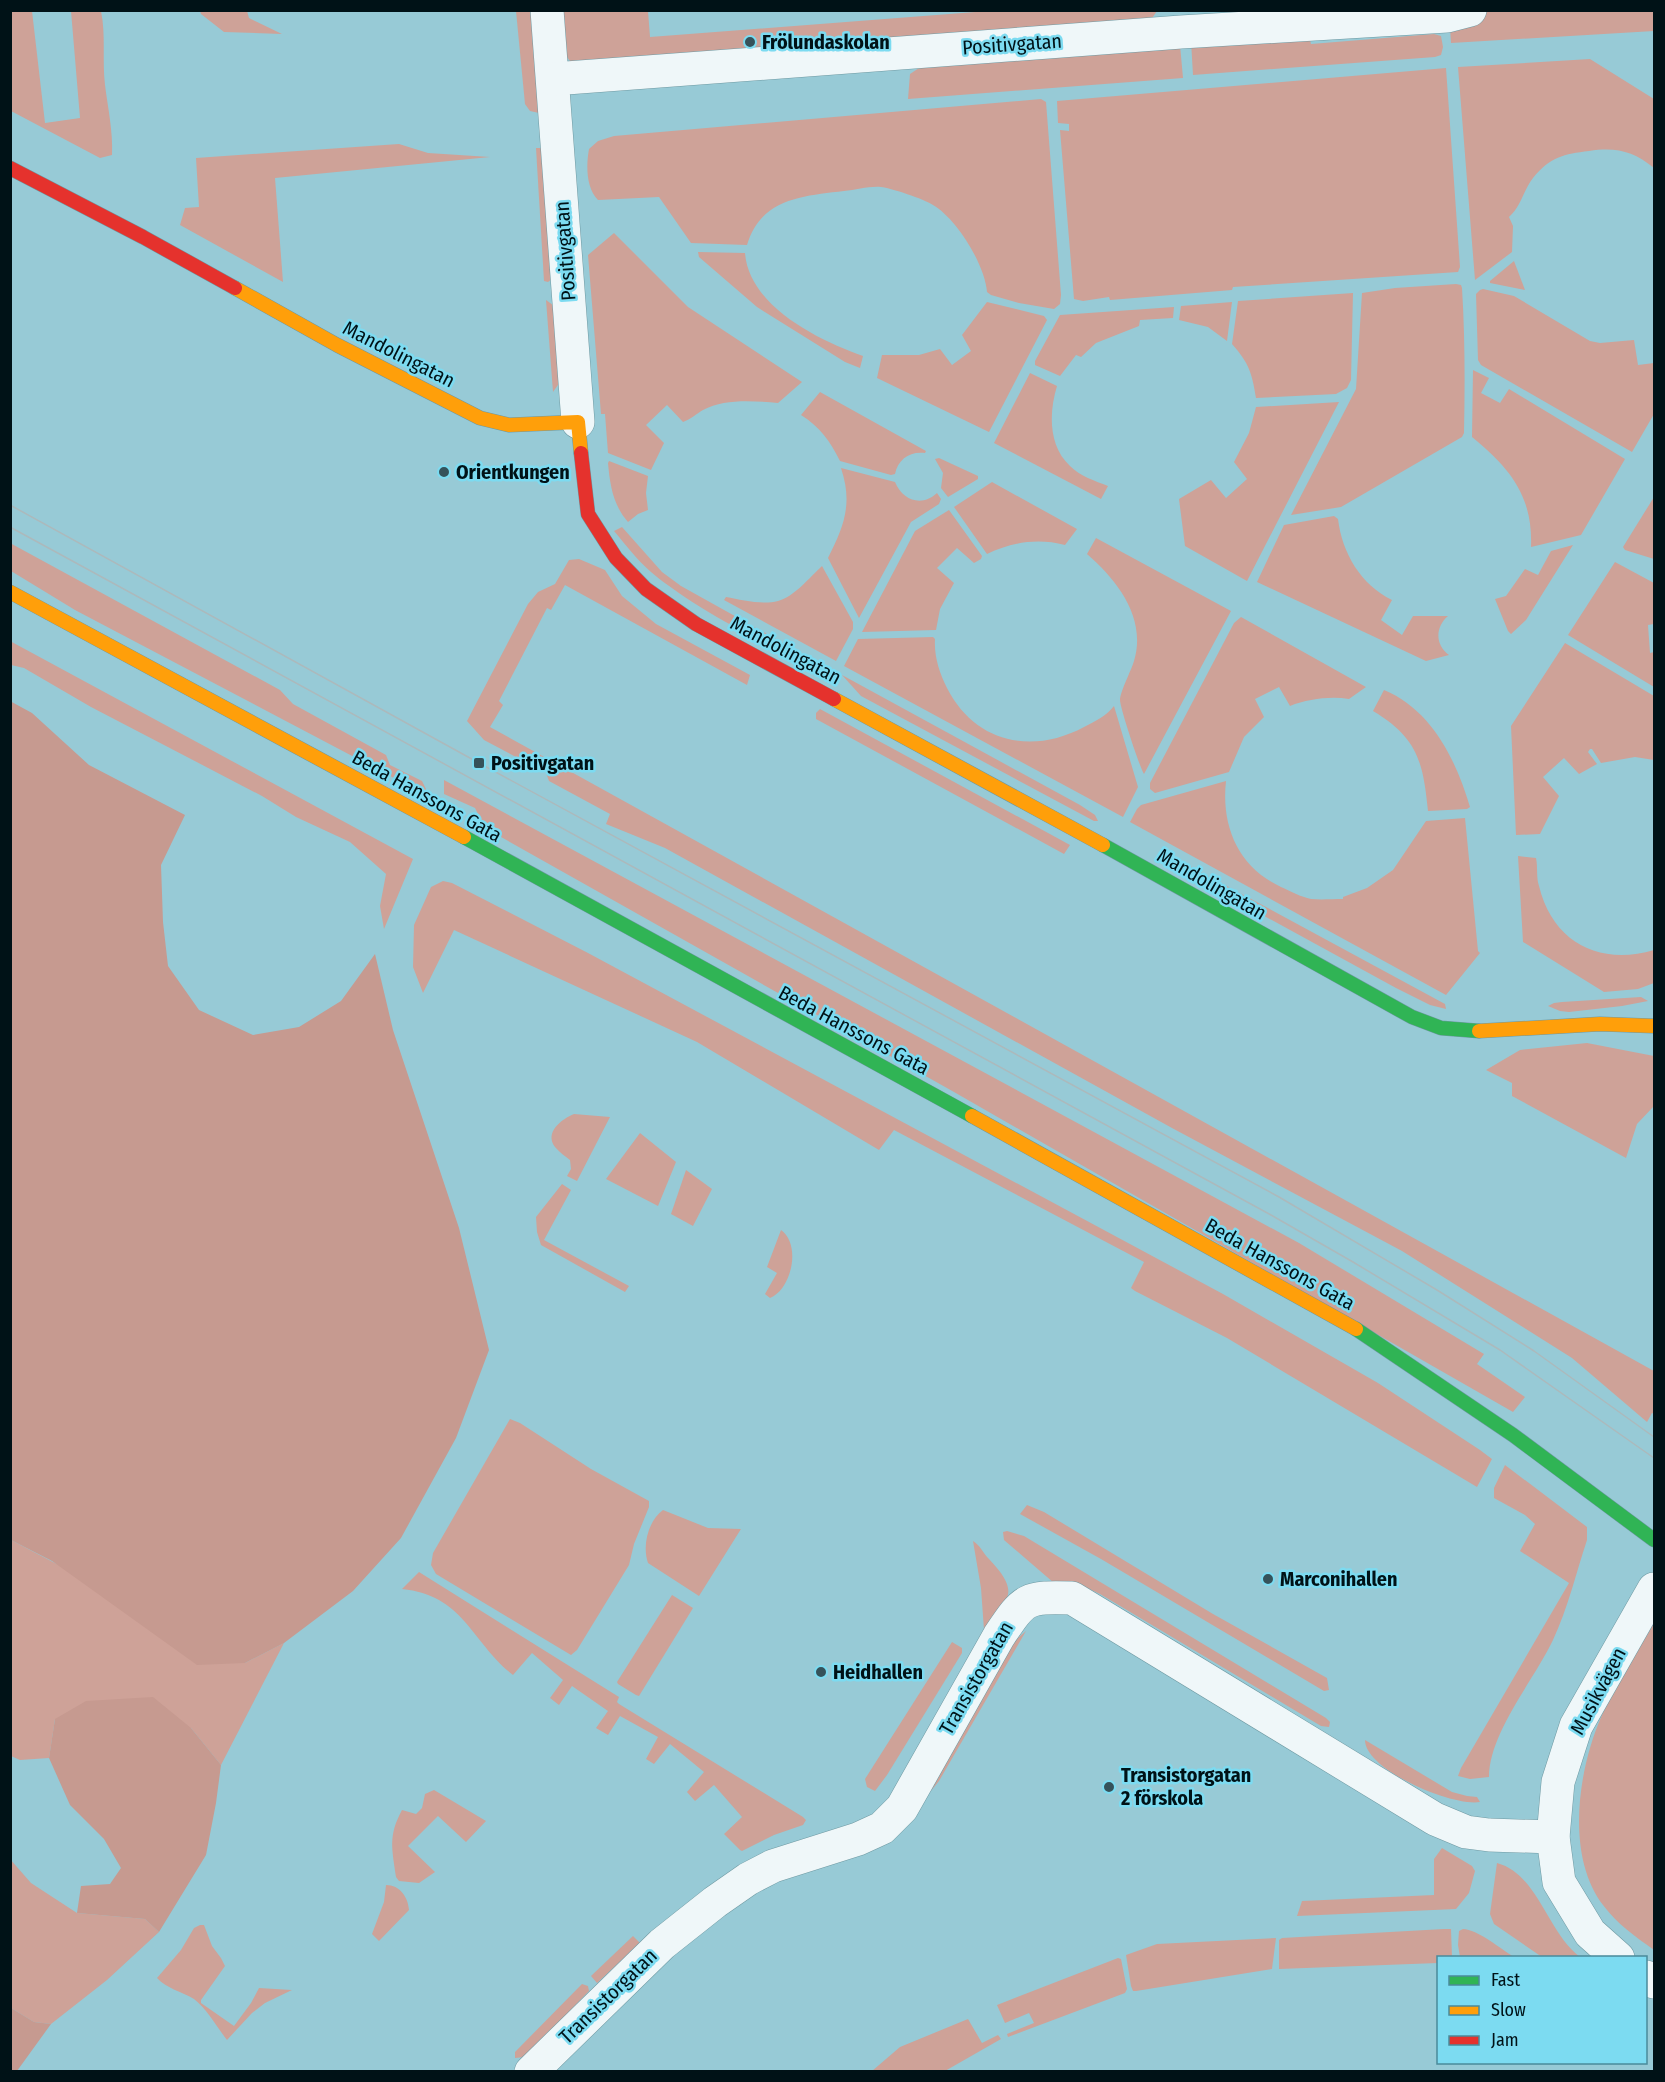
<svg xmlns="http://www.w3.org/2000/svg" width="1665" height="2082" font-family="'Fira Sans Condensed',sans-serif">
  <rect width="100%" height="100%" fill="#97cad6"/>
  <g fill="#cea298">
    <path d="M10,11h22l13,112 35,-5 -9,-107h30c5,24 1,49 4,74 3,24 8,46 7,70l-12,3 -89,-47z"/>
    <polygon points="200,11 247,11 249,18 282,34 224,32 201,14"/>
    <polygon points="516,11 535,11 539,113 530,111 525,104"/>
    <polygon points="558,11 648,11 650,37 988,11 1157,11 1146,27 577,70 563,52"/>
    <polygon points="1449,11 1654,11 1654,31 1451,43"/>
    <polygon points="1434,34 1441,36 1443,47 1441,55 1435,57 1193,75 1191,41 1309,36 1311,44"/>
    <polygon points="1180,45 1183,78 908,99 910,74 919,68"/>
    <path d="M1590,59l64,40v69c-21,-17 -38,-21 -65,-17 -25,3 -39,6 -56,27 -10,13 -12,29 -24,39l4,9 -1,26 -37,28 -17,-213z"/>
    <polygon points="1446,68 1460,267 1458,272 1233,287 1232,290 1110,300 1109,297 1083,301 1074,299 1060,130 1069,131 1069,124 1058,123 1057,101"/>
    <path d="M1041,99l5,3 15,193 -1,9 -6,5 -35,-6 -28,-8 -4,-3c-2,-27 -30,-73 -54,-87 -9,-6 -42,-17 -52,-18 -12,-1 -25,3 -37,4 -41,5 -83,7 -97,54l-56,-2 -32,-46 -61,3c-12,-12 -12,-35 -9,-51l9,-8 16,-5z"/>
    <polygon points="399,144 428,153 490,157 275,178 283,282 180,225 185,208 199,207 196,158"/>
    <polygon points="536,148 544,148 552,279 548,282 544,281"/>
    <path d="M614,233l74,74 114,75 -24,21c-23,-2 -53,-5 -75,7 -7,4 -12,9 -20,12l-16,-17 -21,20 18,18 -13,27 -43,-17 -3,-39h-4l-13,-159z"/>
    <path d="M698,252l47,1c4,53 73,87 118,103l-3,12 -15,-6 -88,-55 -58,-50z"/>
    <polygon points="1514,261 1525,290 1490,283 1490,281"/>
    <path d="M1456,284l5,1 1,3c3,48 3,96 2,145l-2,4 -121,70 -50,8 65,-126 6,-96 33,-5z"/>
    <polygon points="1483,289 1514,296 1590,341 1600,343 1634,340 1638,365 1654,363 1654,414 1632,452 1481,365 1478,360 1476,294 1480,290"/>
    <path d="M1353,293l-2,87 -4,8 -11,6 -80,4c-4,-25 -7,-35 -24,-54l6,-43z"/>
    <polygon points="546,300 557,308 560,382 553,392"/>
    <polygon points="987,302 1044,316 1047,320 989,432 877,378 882,355 919,355 940,349 952,365 971,351 962,335"/>
    <polygon points="1232,302 1227,341 1208,327 1179,320 1181,306"/>
    <polygon points="1174,307 1173,318 1140,320 1139,326 1096,343 1081,357 1076,355 1060,376 1035,365 1035,361 1060,315"/>
    <path d="M1473,370l16,8 -8,15 19,10 9,-14 116,70 -44,76 -50,12c2,-51 -21,-79 -59,-110z"/>
    <path d="M1030,373l27,13c-8,26 -9,60 13,80 10,10 25,15 38,20l-7,13 -107,-56z"/>
    <path d="M820,392l106,59 -1,2c-15,-2 -27,6 -30,21l-4,1 -51,-14c-10,-20 -20,-34 -39,-46z"/>
    <polygon points="1339,402 1247,581 1185,546 1179,499 1211,480 1226,498 1247,479 1234,462 1249,433 1256,407"/>
    <polygon points="939,458 978,476 978,479 948,497 941,488 943,473 935,459"/>
    <path d="M609,461l39,15 -2,17 2,17 -10,4 -10,8c-15,-17 -18,-37 -20,-59z"/>
    <path d="M841,468l54,14c8,19 27,25 42,11l4,6 -2,5 -28,18 -52,96 -31,-60c16,-32 25,-54 13,-90z"/>
    <path d="M992,482l85,47 -12,16c-27,-7 -53,-3 -78,9l-33,-47z"/>
    <polygon points="1654,497 1654,559 1625,550 1623,547"/>
    <polygon points="949,510 982,556 981,559 974,563 957,548 937,568 954,583 940,609 936,630 862,632 915,531"/>
    <path d="M1334,516l4,3c4,34 23,66 54,81l-11,20 21,15 11,-19h35c-13,11 -13,29 1,39l-23,6 -169,-79 27,-57z"/>
    <path d="M622,527l40,45 19,14 106,59c-26,4 -115,-54 -136,-73 -14,-12 -25,-27 -37,-41z"/>
    <path d="M1096,538l135,73 -87,163c-4,-6 -24,-66 -24,-74 0,-8 11,-29 14,-39 13,-43 -17,-81 -47,-107z"/>
    <polygon points="10,543 280,690 293,704 386,755 390,765 422,781 430,797 75,610 11,571"/>
    <polygon points="1573,545 1526,620 1511,634 1508,631 1495,599 1506,596 1525,569 1538,575 1551,551"/>
    <polygon points="579,559 605,570 622,596 656,624 750,675 747,685 565,585 551,610 547,608 499,701 503,705 490,727 1654,1371 1654,1414 1652,1413 1647,1422 1572,1358 1402,1251 1172,1128 665,848 606,824 610,814 549,781 546,773 484,740 467,721 528,604 538,592 555,584 569,560"/>
    <polygon points="1615,562 1654,583 1654,624 1648,625 1650,653 1654,652 1654,687 1568,635"/>
    <path d="M822,566l31,56v7l-17,32 -112,-61 2,-3c16,3 36,8 52,4 16,-4 32,-24 44,-35z"/>
    <path d="M1241,617l125,70 -17,12c-19,-3 -41,0 -59,7l-11,-19 -24,12 9,18 -20,20 -15,35 -74,21 -5,-4v-6l84,-160z"/>
    <path d="M933,637l2,2c-1,17 4,33 12,49 28,55 85,67 137,39 12,-6 22,-11 30,-21l24,81 -15,30 -279,-151 14,-27z"/>
    <polygon points="10,641 413,859 384,929 380,906 386,874 350,842 296,817 262,796 91,707 24,668 11,665"/>
    <polygon points="1565,643 1654,696 1654,760 1635,757 1601,763 1592,749 1590,749 1588,752 1597,764 1579,774 1564,758 1543,777 1559,796 1540,834 1516,835 1511,726"/>
    <polygon points="842,675 1080,805 1095,815 1098,821 1094,821 861,696"/>
    <path d="M1384,690c48,20 72,70 86,117l-3,2 -39,2c-5,-49 -10,-73 -55,-100z"/>
    <polygon points="820,709 1070,845 1064,854 816,719 816,713"/>
    <polygon points="444,780 1299,1243 1484,1354 1477,1364 1525,1397 1513,1412 954,1092 485,828 475,808 444,794"/>
    <path d="M1226,781c-5,45 12,86 55,106 9,4 20,10 30,12 10,1 22,0 32,0v-2l24,-9 26,-18 33,-49 39,-3 13,133 2,2 -34,42 -316,-173 7,-13 4,-4z"/>
    <polygon points="1166,853 1445,1004 1446,1009 1430,1005 1396,988 1182,871 1167,860"/>
    <path d="M1518,856l18,2c2,9 0,19 3,28 14,57 61,80 115,64v33l-16,6 -34,3 -81,-50z"/>
    <polygon points="443,881 452,883 588,953 1223,1294 1378,1383 1480,1450 1492,1459 1477,1487 1227,1338 1135,1291 1131,1288 1144,1262 894,1130 879,1150 697,1042 454,930 423,993 413,967 414,925 431,887"/>
    <polygon points="1641,997 1648,1001 1622,1006 1569,1012 1560,1011 1548,1006 1554,1003 1562,1002"/>
    <polygon points="1587,1043 1654,1056 1654,1106 1637,1124 1626,1158 1512,1096 1512,1083 1486,1070 1520,1050"/>
    <path d="M574,1114l36,3 -33,64 -10,-5 4,-7 -1,-9c-5,-4 -11,-8 -15,-13 -11,-15 7,-28 19,-33z"/>
    <polygon points="640,1133 676,1162 658,1206 606,1179"/>
    <polygon points="686,1170 712,1189 693,1226 671,1214"/>
    <polygon points="562,1184 571,1190 544,1240 629,1286 625,1292 541,1245 537,1232 536,1217"/>
    <path d="M781,1230c21,15 10,60 -11,68l-5,-4 12,-21 -10,-6z"/>
    <polygon points="510,1419 520,1423 591,1469 649,1501 649,1507 634,1544 629,1565 577,1650 571,1655 436,1574 431,1565 433,1553"/>
    <path d="M1505,1465l82,62v13c-11,33 -19,68 -34,100 -19,40 -64,93 -64,137l-19,2 -12,-3 3,-8 108,-185 -49,-32 15,-27 -10,-9 -31,-17v-10z"/>
    <polygon points="1027,1505 1044,1512 1213,1614 1327,1678 1329,1690 1324,1691 1101,1559 1020,1514"/>
    <path d="M663,1510l45,18 33,1 -42,67 -51,-33c-6,-17 0,-42 15,-53z"/>
    <polygon points="1007,1531 1024,1536 1326,1718 1330,1722 1329,1727 1321,1726 1100,1594 1085,1587 1054,1583 1004,1540 1003,1532"/>
    <polygon points="11,1540 245,1663 284,1643 221,1765 191,1728 55,1719 49,1758 20,1760 11,1756"/>
    <path d="M973,1541c7,4 10,12 16,18 32,34 20,39 -5,71l-3,-42z"/>
    <path d="M419,1572l200,125 -2,5 2,2 184,113 3,3 -3,5 -29,10 -32,16 -2,-1 -16,-16 18,-17 -28,-32 -19,16 -8,-9 17,-20 -34,-28 -16,20 -8,-5 12,-22 -38,-21 -12,19 -12,-7 12,-17 -36,-25 -13,19 -9,-7 13,-18 -31,-27 -19,22c-41,-32 -49,-80 -111,-86z"/>
    <polygon points="672,1595 693,1608 639,1696 636,1695 618,1684 617,1682"/>
    <path d="M1654,1623v327c-18,-13 -37,-26 -51,-45 -38,-50 -25,-136 -1,-190 14,-32 35,-62 52,-92z"/>
    <polygon points="1026,1631 939,1781 931,1791 1011,1644"/>
    <polygon points="952,1642 962,1648 962,1653 887,1775 875,1791 867,1787 865,1779"/>
    <path d="M1365,1740l87,52 15,4 10,1 3,5c-27,5 -115,-32 -115,-62z"/>
    <path d="M434,1790l52,31 -20,21 -28,-26 -30,30 27,26 -16,11 -20,-2 -3,-4c-4,-29 -8,-41 6,-67l14,4 6,-6 3,-14z"/>
    <polygon points="1442,1848 1472,1866 1475,1871 1469,1893 1456,1909 1297,1916 1302,1901 1434,1895 1434,1859"/>
    <polygon points="10,1859 31,1883 77,1913 145,1919 159,1932 107,1980 51,2024 34,2022 11,2008"/>
    <path d="M1497,1863c41,11 50,69 83,94h-38l-48,-33 -4,-10z"/>
    <path d="M386,1885c14,0 22,12 23,25l-30,31 -7,-7 12,-32z"/>
    <path d="M200,1925h4l8,21 9,12 4,8 -24,34v3l33,23 17,-23 8,-15 33,2 -27,13 -13,10 -25,27c-11,-14 -19,-30 -33,-41 -13,-8 -27,-10 -37,-21l24,-28 13,-22z"/>
    <polygon points="1444,1929 1451,1929 1452,1957 1438,1958 1438,1963 1279,1969 1279,1940 1282,1938"/>
    <path d="M1463,1929c14,0 38,20 51,28h-54l-2,-12 1,-14z"/>
    <polygon points="633,1936 640,1943 597,1983 591,1976"/>
    <polygon points="1276,1938 1272,1969 1136,1991 1133,1991 1131,1986 1126,1955 1157,1944"/>
    <polygon points="1118,1958 1121,1959 1127,1989 1125,1993 1008,2037 1007,2034 1034,2023 1029,2013 1005,2023 997,2005"/>
    <polygon points="582,1984 588,1986 589,1991 525,2057 515,2058 515,2052"/>
    <polygon points="968,2019 982,2043 998,2035 1001,2039 945,2071 872,2071 900,2047"/>
  </g>
  <g fill="#c69a90">
    <polygon points="10,701 32,713 89,765 185,815 161,865 163,922 168,966 199,1010 253,1035 299,1027 341,1001 375,954 393,1030 459,1228 489,1350 456,1438 401,1538 353,1591 284,1643 245,1663 197,1665 52,1561 11,1540"/>
    <polygon points="153,1697 191,1728 221,1765 216,1803 206,1855 159,1932 145,1919 77,1913 81,1886 110,1884 121,1868 104,1839 70,1805 49,1758 55,1719 86,1701"/>
    <polygon points="11,2008 34,2022 51,2024 17,2071 11,2071"/>
  </g>
  <g fill="none" stroke-linecap="round" stroke-linejoin="round">
    <defs>
      <g id="street">
        <polyline points="547,10 578,422"/>
        <polyline points="553,79 1181,32 1447,16 1470,10"/>
        <polyline points="1618,1958 1590,1933 1559,1882 1553,1837 1558,1782 1576,1726 1654,1589"/>
        <polyline points="1646,1977 1654,1982"/>
        <path d="M531,2072l131,-128 53,-42 33,-23 25,-13 85,-27 24,-11 20,-20 97,-172c26,-39 27,-39 73,-38l363,221 31,13 23,3 64,2"/>
      </g>
      <g id="fast">
        <polyline points="464,837 972,1116"/>
        <polyline points="1103,845 1412,1017 1441,1028 1479,1031"/>
        <polyline points="1356,1329 1513,1435 1654,1540"/>
      </g>
      <g id="slow">
        <polyline points="235,288 337,345 480,418 509,425 578,422 581,453"/>
        <polyline points="10,592 464,837"/>
        <polyline points="834,699 1103,845"/>
        <polyline points="1479,1031 1600,1024 1654,1026"/>
        <polyline points="972,1116 1356,1329"/>
      </g>
      <g id="jam">
        <polyline points="10,168 143,237 235,288"/>
        <polyline points="581,453 588,514 616,558 646,589 696,624 834,699"/>
      </g>
    </defs>
    <use href="#street" stroke="#6e99a2" stroke-width="34"/>
    <use href="#fast" stroke="#6e99a2" stroke-width="15"/>
    <use href="#slow" stroke="#6e99a2" stroke-width="15"/>
    <use href="#jam" stroke="#6e99a2" stroke-width="15"/>
    <use href="#street" stroke="#eff7f9" stroke-width="33"/>
    <use href="#fast" stroke="#30b455" stroke-width="14"/>
    <use href="#slow" stroke="#ff9f0a" stroke-width="14"/>
    <use href="#jam" stroke="#e5322d" stroke-width="14"/>
    <g stroke="#acb9bc" stroke-width="1.5">
      <polyline points="10,505 479,763 1279,1197 1437,1290 1534,1351 1654,1437"/>
      <polyline points="10,527 1271,1215 1353,1262 1500,1350 1654,1458"/>
    </g>
  </g>
  <g fill="#35525a" stroke="#7cdbf1" stroke-width="2">
    <circle cx="750" cy="42" r="6"/>
    <circle cx="444" cy="472" r="6"/>
    <rect x="473" y="757" width="12" height="12" rx="3"/>
    <circle cx="1268" cy="1579" r="6"/>
    <circle cx="821" cy="1672" r="6"/>
    <circle cx="1109" cy="1787" r="6"/>
  </g>
  <g text-anchor="middle" stroke-width="5" stroke-linejoin="round" paint-order="stroke">
    <g font-size="20" font-weight="bold" fill="#001217" stroke="#7cdbf1" text-anchor="start">
      <text x="762" y="49">Frölundaskolan</text>
      <text x="456" y="479">Orientkungen</text>
      <text x="491" y="770">Positivgatan</text>
      <text x="1280" y="1586">Marconihallen</text>
      <text x="833" y="1679">Heidhallen</text>
      <text x="1121" y="1782">Transistorgatan<tspan x="1121" dy="23">2 förskola</tspan></text>
    </g>
    <g font-size="20" fill="#001217" stroke="#7cdbf1">
      <text transform="translate(1012 44) rotate(-4)" y="7">Positivgatan</text>
      <text transform="translate(565 251) rotate(-94)" y="7">Positivgatan</text>
      <text transform="translate(399 354) rotate(27)" y="7">Mandolingatan</text>
      <text transform="translate(786 650) rotate(28)" y="7">Mandolingatan</text>
      <text transform="translate(427 796) rotate(29)" y="7">Beda Hanssons Gata</text>
      <text transform="translate(1212 884) rotate(30)" y="7">Mandolingatan</text>
      <text transform="translate(854 1030) rotate(28)" y="7">Beda Hanssons Gata</text>
      <text transform="translate(1280 1264) rotate(29)" y="7">Beda Hanssons Gata</text>
      <text transform="translate(976 1678) rotate(-60)" y="7">Transistorgatan</text>
      <text transform="translate(1598 1691) rotate(-62)" y="7">Musikvägen</text>
      <text transform="translate(608 1996) rotate(-44)" y="7">Transistorgatan</text>
    </g>
  </g>
  <rect width="1665" height="2082" fill="none" stroke="#001217" stroke-width="24"/>
  <rect x="1437" y="1956" width="210" height="108" fill="#7cdbf1" stroke="#4a8b9a" stroke-width="1.5"/>
  <rect x="1449" y="1976" width="30" height="9" fill="#30b455" stroke="#4a8b9a" stroke-width="1.5"/>
  <text x="1491" y="1986" font-size="18" fill="#001217">Fast</text>
  <rect x="1449" y="2006" width="30" height="9" fill="#ff9f0a" stroke="#4a8b9a" stroke-width="1.5"/>
  <text x="1491" y="2016" font-size="18" fill="#001217">Slow</text>
  <rect x="1449" y="2036" width="30" height="9" fill="#e5322d" stroke="#4a8b9a" stroke-width="1.5"/>
  <text x="1491" y="2046" font-size="18" fill="#001217">Jam</text>
</svg>
